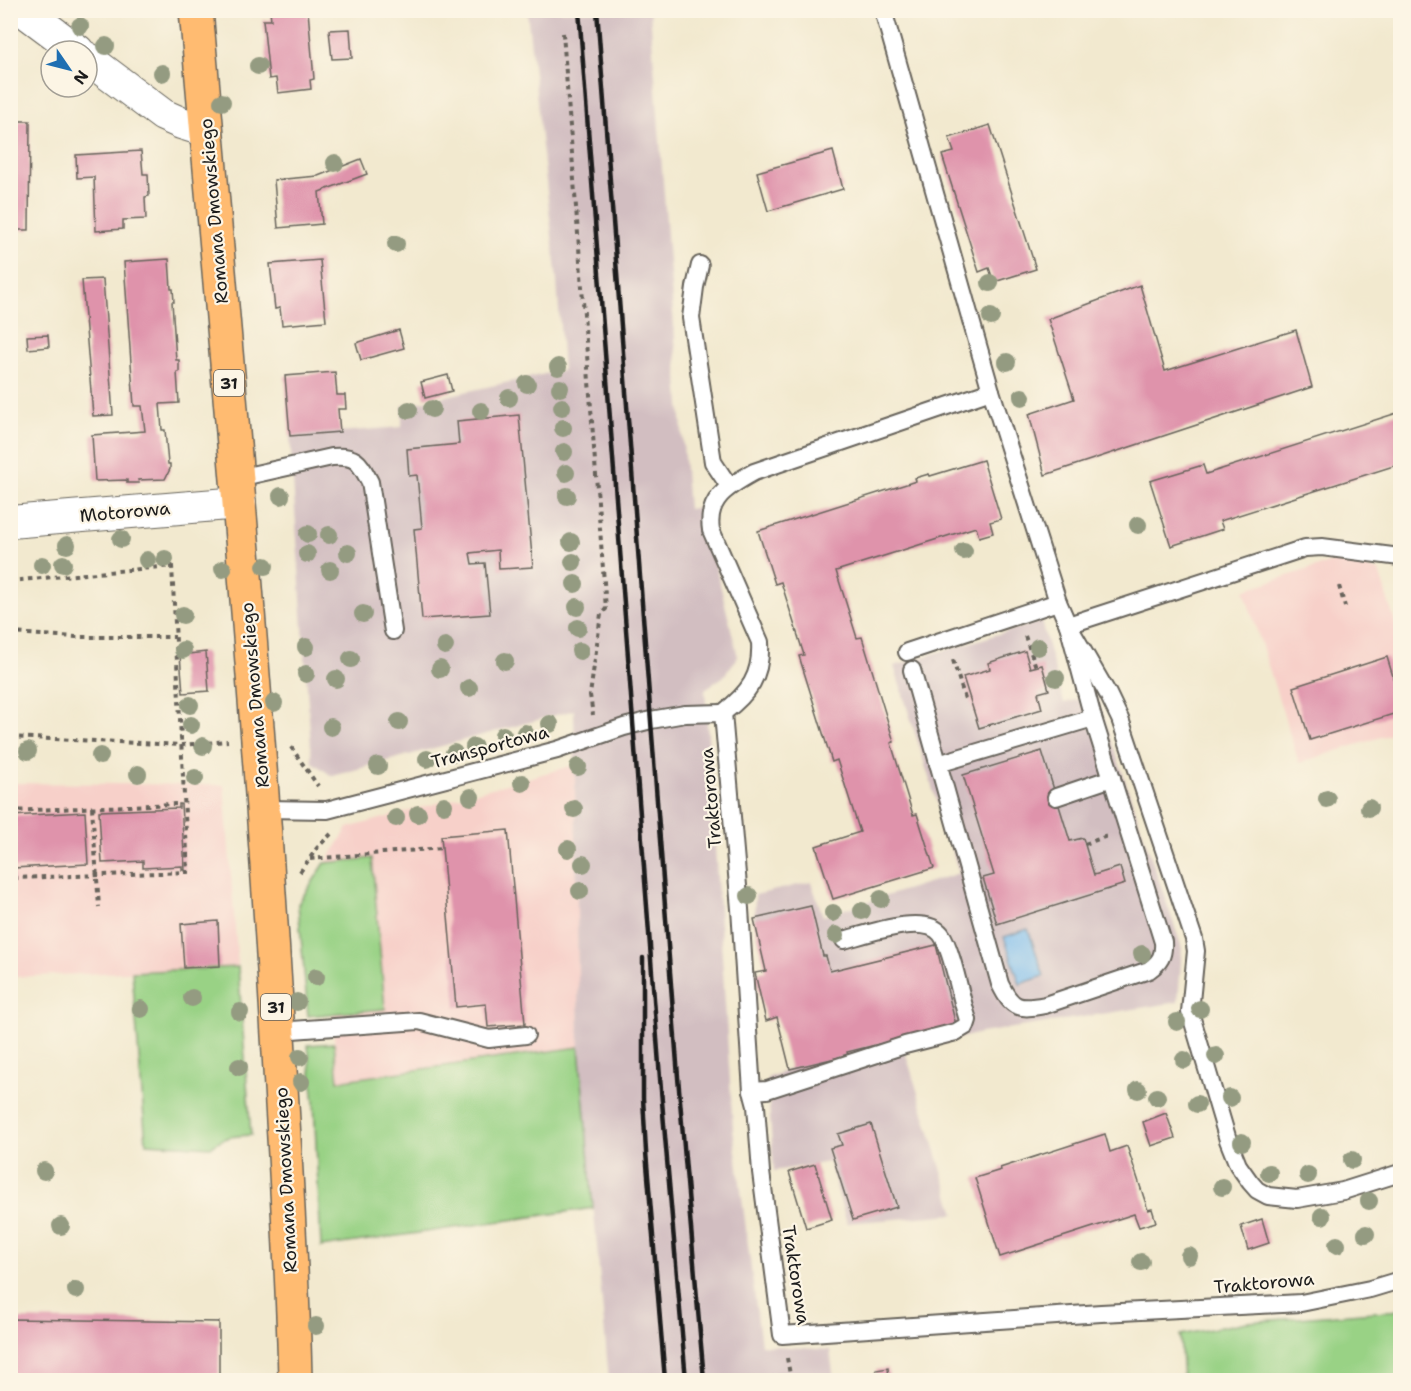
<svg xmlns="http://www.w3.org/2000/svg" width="1411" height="1391" font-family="'Shantell Sans',sans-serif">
  <rect width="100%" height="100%" fill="#fcf5e5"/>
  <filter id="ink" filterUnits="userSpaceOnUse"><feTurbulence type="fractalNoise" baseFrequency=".0167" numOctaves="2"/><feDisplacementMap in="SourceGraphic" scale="12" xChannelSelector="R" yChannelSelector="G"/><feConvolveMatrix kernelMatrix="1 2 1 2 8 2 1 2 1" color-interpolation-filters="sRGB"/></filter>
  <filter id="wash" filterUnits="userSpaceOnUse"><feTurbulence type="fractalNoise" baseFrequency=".008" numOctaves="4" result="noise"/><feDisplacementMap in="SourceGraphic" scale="24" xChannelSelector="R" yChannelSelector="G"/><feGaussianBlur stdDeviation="1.35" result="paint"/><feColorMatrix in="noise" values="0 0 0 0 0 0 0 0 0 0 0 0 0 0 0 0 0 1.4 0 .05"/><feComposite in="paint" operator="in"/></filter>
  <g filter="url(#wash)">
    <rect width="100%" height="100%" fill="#f2e9cf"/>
    <g fill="#f7d0c9">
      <polygon points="1341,559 1379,571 1400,639 1400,731 1299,763 1244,590"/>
      <polygon points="575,765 579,1047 337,1081 322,869 348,828"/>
      <polygon points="10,783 224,785 238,967 11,977"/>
    </g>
    <g fill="#d2bec1">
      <polygon points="527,11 650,11 688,509 701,507 738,657 723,677 705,689 733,1128 761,1345 830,1350 834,1380 609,1380 579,1047 574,710 332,776 312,762 290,436 402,427 402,406 563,370 557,281"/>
      <polygon points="1041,621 1064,703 1096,695 1182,948 1178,1002 981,1033 905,1051 955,1214 847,1223 829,1162 774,1171 767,1078 790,1069 778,1017 766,1021 755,973 766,971 754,919 755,895 811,882 823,916 959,873 894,666"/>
    </g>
    <g fill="#99d285" stroke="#5a7750" stroke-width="1.5">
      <polygon points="372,858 385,1009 308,1016 298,904 325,863"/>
      <path d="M238,967l13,168c-16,1 -28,1 -40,12l-65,-4 -14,-171z"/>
      <polygon points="334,1043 338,1081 579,1047 593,1208 321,1247 314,1103 308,1045"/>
      <polygon points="1400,1310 1400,1380 1183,1380 1180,1335 1247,1322"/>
    </g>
    <polygon fill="#79bbee" stroke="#4a6c85" stroke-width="1.5" points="1028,929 1044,976 1020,984 1004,937"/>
    <g id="blocks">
      <g fill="#df93ab">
        <polygon points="270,10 308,11 314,79 310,80 311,89 278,93 276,78 269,79 263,20 271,20"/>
        <polygon points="350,29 352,58 332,59 329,30"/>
        <polygon points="10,121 30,121 29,230 10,230"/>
        <polygon points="990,125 1036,269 994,282 989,268 979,272 942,155 954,152 949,138"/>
        <polygon points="141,151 143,174 148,174 149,196 145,197 146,219 123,220 123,229 96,231 94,177 77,178 76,155"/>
        <polygon points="833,151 843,189 768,211 757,172"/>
        <polygon points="361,159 367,174 319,192 322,224 278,228 274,180 318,176"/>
        <polygon points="169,259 171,289 173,289 174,302 172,302 176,360 179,360 179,372 177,372 179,403 160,404 162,430 165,430 168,464 170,464 170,469 165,479 138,480 139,483 127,483 127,480 95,481 92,435 145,431 142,406 134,406 124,262"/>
        <polygon points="320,260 326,321 282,325 280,308 275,309 270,264"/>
        <polygon points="103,279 113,415 93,416 82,280"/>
        <polygon points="1140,285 1165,371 1296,330 1312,387 1045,475 1029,414 1074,399 1048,319"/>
        <polygon points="399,330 404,348 361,360 356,343"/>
        <polygon points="48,335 49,347 28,349 27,336"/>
        <polygon points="335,372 337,395 345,395 346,409 338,409 340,432 290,436 285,376"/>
        <polygon points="448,375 452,391 425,398 421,382"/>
        <polygon points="1400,412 1400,464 1220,521 1223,529 1171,546 1150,481 1203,465 1206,474"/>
        <polygon points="519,415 533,567 499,569 498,550 470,553 472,564 485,563 490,614 422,619 414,529 422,528 417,475 409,476 407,449 459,444 457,421"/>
        <polygon points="983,460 1001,519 990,522 993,533 979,537 976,527 836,571 857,638 862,637 894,742 891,743 913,815 917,814 934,868 833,899 816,846 860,832 837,760 832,762 799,656 804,655 781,582 775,584 758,531 916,481 915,478 929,474 930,476"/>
        <polygon points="1025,651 1030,668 1042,665 1049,690 1038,693 1042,709 979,728 963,677 990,669 988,663"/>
        <polygon points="206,652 209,691 183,693 180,655"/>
        <polygon points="1387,657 1400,699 1400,712 1310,740 1293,687"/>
        <polygon points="1042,751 1070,841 1083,838 1094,875 1120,867 1125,884 997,924 983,878 994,875 963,775"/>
        <polygon points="179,804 181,804 185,870 182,870 182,866 143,868 143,861 102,863 99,811 179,808"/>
        <polygon points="85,812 88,864 13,868 14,882 10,882 10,816"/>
        <polygon points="508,830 525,1024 488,1027 486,1004 456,1007 441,836"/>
        <polygon points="811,906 823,956 826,956 830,971 936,945 956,1025 847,1052 848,1055 790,1069 777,1017 766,1021 755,973 766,971 754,919"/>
        <polygon points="218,921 220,966 184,968 181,924"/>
        <polygon points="1166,1113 1175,1138 1151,1146 1143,1122"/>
        <polygon points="871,1124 897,1207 853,1220 830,1148 842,1145 838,1134"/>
        <polygon points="1105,1134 1110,1152 1127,1146 1148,1210 1152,1209 1156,1222 1139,1227 1134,1214 1000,1257 975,1178 1001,1170 1000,1168"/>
        <polygon points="815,1164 832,1220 806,1228 789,1172"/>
        <polygon points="1262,1219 1269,1243 1248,1250 1241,1226"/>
        <polygon points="10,1269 15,1269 14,1292 10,1292"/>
        <polygon points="10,1319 219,1322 219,1375 200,1375 200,1380 10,1379"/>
        <polygon points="888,1368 889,1378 877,1379 876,1370"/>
      </g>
    </g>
  </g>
  <g filter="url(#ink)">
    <use href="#blocks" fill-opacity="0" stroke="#67645b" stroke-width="1.5"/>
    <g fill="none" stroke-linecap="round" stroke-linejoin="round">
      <defs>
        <g id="lane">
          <polyline points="883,10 991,391"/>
          <polyline points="700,265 695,287 691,318 713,462 729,486"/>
          <path d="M238,478l94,-21c25,-2 27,5 38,25l23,149"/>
          <polyline points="1400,557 1322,547 1305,548 1068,625 1108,694 1120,719 1194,939 1196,951 1190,1012 1228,1140 1238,1165 1250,1182 1257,1190 1268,1196 1297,1199 1343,1191 1400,1173"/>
          <polyline points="907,652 1058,602"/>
          <path d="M723,713c26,-20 39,-37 37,-71l-49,-112c-5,-32 18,-44 43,-58l237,-81 67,211 10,23 25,93 70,224c1,14 -3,20 -14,28l-104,35c-26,5 -33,4 -45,-21l-88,-314"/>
          <polyline points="723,713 740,909 752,1091 756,1106 761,1172 782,1335 1101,1313 1301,1303 1370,1289 1400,1280"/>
          <polyline points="938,764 1093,718"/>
          <polyline points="1056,797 1112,778"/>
          <polyline points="265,809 327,810 557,750 624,727 651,720 685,714 723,713"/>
          <polyline points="278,1031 419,1021 489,1039 526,1035"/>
          <path d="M752,1091l15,-1 138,-45 51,-13 10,-6 2,-6 -3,-10c-5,-17 -14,-63 -24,-76 -16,-21 -74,0 -97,6"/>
        </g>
        <g id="street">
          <polyline points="23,10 78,51"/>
          <polyline points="87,58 163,115 181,123 207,131"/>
          <polyline points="10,522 240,503"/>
        </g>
        <path id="primary" d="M196,10c31,354 64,706 84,1060 6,104 13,207 15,310"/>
      </defs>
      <use href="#lane" stroke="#67645b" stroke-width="20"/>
      <use href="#street" stroke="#67645b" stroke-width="34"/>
      <use href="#primary" stroke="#67645b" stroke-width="36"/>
      <g stroke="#67645b" stroke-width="4" stroke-dasharray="4.5 4.5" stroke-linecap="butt">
        <polyline points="563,33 606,609 601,614 590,695 593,715"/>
        <polyline points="10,581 172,566 188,872 16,878"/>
        <polyline points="1339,586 1345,607"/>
        <polyline points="10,633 76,637 175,637"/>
        <polyline points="1025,636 1036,667"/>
        <polyline points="953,660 965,699"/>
        <polyline points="10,737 182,745 228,741"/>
        <polyline points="291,747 318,786"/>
        <polyline points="92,807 99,907"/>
        <polyline points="10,811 176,804"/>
        <polyline points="1085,844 1107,836"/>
        <polyline points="310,859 443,848"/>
        <polyline points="300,872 317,848 331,834"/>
        <polyline points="787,1358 791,1380"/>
      </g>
      <use href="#lane" stroke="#fff" stroke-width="16"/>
      <use href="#street" stroke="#fff" stroke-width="32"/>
      <use href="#primary" stroke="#ffbb71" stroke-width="33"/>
      <g stroke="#1c1c1c" stroke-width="4.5">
        <polyline points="579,10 660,1078 686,1380"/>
        <polyline points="597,10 678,1077 704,1380"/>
        <polyline points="643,958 643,1098 646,1152 665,1380"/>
      </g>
    </g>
    <g fill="#949b81">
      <circle cx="80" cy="26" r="9"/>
      <circle cx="106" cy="46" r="9"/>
      <circle cx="258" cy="66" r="9"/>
      <circle cx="162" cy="73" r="9"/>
      <circle cx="222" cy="102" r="9"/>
      <circle cx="335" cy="163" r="9"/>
      <circle cx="396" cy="244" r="9"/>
      <circle cx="990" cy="283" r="9"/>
      <circle cx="991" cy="317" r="9"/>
      <circle cx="1007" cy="362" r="9"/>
      <circle cx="558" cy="367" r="9"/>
      <circle cx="527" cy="384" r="9"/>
      <circle cx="560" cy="388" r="9"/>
      <circle cx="1022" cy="397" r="9"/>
      <circle cx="509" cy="398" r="9"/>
      <circle cx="562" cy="407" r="9"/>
      <circle cx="432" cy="409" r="9"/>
      <circle cx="409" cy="410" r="9"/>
      <circle cx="481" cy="411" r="9"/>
      <circle cx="563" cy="428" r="9"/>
      <circle cx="564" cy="452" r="9"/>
      <circle cx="566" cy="473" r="9"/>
      <circle cx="281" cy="496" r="9"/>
      <circle cx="567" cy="496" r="9"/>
      <circle cx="1138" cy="525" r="9"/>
      <circle cx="308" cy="534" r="9"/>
      <circle cx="329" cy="535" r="9"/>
      <circle cx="121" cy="539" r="9"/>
      <circle cx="571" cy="542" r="9"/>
      <circle cx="67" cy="545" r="9"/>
      <circle cx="964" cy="551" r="9"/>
      <circle cx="348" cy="553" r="9"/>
      <circle cx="307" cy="554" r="9"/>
      <circle cx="165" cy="559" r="9"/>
      <circle cx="147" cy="560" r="9"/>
      <circle cx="573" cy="562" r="9"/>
      <circle cx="63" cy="564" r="9"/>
      <circle cx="42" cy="565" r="9"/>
      <circle cx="265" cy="566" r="9"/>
      <circle cx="223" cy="569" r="9"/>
      <circle cx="330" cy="570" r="9"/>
      <circle cx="575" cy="584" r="9"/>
      <circle cx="577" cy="607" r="9"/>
      <circle cx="363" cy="614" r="9"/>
      <circle cx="183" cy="615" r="9"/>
      <circle cx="578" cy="628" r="9"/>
      <circle cx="445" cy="646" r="9"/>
      <circle cx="306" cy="647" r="9"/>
      <circle cx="1038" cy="647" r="9"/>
      <circle cx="183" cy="650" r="9"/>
      <circle cx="580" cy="651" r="9"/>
      <circle cx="351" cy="659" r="9"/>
      <circle cx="505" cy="661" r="9"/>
      <circle cx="440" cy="669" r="9"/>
      <circle cx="306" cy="674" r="9"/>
      <circle cx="1056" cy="678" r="9"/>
      <circle cx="336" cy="679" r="9"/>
      <circle cx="469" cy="688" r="9"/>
      <circle cx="274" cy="703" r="9"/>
      <circle cx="190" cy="705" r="9"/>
      <circle cx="399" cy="722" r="9"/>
      <circle cx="550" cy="724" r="9"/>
      <circle cx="191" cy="725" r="9"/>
      <circle cx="331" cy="727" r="9"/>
      <circle cx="525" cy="733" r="9"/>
      <circle cx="503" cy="735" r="9"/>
      <circle cx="203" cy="746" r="9"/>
      <circle cx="474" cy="747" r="9"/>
      <circle cx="28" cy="751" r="9"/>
      <circle cx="454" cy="753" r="9"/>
      <circle cx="100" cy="756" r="9"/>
      <circle cx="427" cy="759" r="9"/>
      <circle cx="378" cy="766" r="9"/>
      <circle cx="578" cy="767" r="9"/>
      <circle cx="138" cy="774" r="9"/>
      <circle cx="195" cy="778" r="9"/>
      <circle cx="522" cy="783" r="9"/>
      <circle cx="471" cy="797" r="9"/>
      <circle cx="1327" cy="799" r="9"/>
      <circle cx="444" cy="805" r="9"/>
      <circle cx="1369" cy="808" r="9"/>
      <circle cx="574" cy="809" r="9"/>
      <circle cx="418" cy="814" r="9"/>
      <circle cx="396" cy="818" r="9"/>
      <circle cx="568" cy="849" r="9"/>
      <circle cx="583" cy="864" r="9"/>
      <circle cx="580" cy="891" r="9"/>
      <circle cx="749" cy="896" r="9"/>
      <circle cx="881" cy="899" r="9"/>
      <circle cx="862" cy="911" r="9"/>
      <circle cx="833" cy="913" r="9"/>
      <circle cx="836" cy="935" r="9"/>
      <circle cx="1142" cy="954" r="9"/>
      <circle cx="316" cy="977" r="9"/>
      <circle cx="192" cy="998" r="9"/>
      <circle cx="297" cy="1002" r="9"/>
      <circle cx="141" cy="1009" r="9"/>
      <circle cx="1200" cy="1009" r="9"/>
      <circle cx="240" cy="1012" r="9"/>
      <circle cx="1177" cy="1022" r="9"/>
      <circle cx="1216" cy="1056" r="9"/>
      <circle cx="300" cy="1057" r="9"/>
      <circle cx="1184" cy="1060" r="9"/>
      <circle cx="239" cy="1067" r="9"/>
      <circle cx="301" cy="1082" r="9"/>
      <circle cx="1138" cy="1090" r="9"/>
      <circle cx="1157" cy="1097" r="9"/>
      <circle cx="1230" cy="1098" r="9"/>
      <circle cx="1197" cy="1104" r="9"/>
      <circle cx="1242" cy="1142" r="9"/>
      <circle cx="1352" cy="1160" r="9"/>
      <circle cx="44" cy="1171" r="9"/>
      <circle cx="1269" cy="1173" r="9"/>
      <circle cx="1308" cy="1175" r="9"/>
      <circle cx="1222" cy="1187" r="9"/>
      <circle cx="1369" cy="1201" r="9"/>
      <circle cx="1322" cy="1216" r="9"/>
      <circle cx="61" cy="1226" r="9"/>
      <circle cx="1366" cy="1234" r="9"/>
      <circle cx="1337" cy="1245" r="9"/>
      <circle cx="1189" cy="1256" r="9"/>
      <circle cx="1141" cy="1262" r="9"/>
      <circle cx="76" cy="1290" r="9"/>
      <circle cx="316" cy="1326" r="9"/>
    </g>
  </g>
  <g text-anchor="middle" stroke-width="4.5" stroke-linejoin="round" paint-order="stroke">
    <g fill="#fcf5e5" stroke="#5f5d58" stroke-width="1.5">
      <rect x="214" y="370" width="30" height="26" rx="4.5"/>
      <rect x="261" y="994" width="30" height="26" rx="4.5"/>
    </g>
    <g font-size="16" font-weight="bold" fill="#1c1c1c">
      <text x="229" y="389">31</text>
      <text x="276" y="1013">31</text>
    </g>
    <g font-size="18" fill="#1c1c1c" stroke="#fcf5e5">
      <text transform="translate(214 211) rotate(-95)" y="6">Romana Dmowskiego</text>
      <text transform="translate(125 512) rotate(-5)" y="6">Motorowa</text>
      <text transform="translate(255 695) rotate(-95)" y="6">Romana Dmowskiego</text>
      <text transform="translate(490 747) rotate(-15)" y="6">Transportowa</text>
      <text transform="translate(711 798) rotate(-95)" y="6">Traktorowa</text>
      <text transform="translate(286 1180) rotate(-93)" y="6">Romana Dmowskiego</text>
      <text transform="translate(796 1275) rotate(81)" y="6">Traktorowa</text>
      <text transform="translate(1264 1283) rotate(-5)" y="6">Traktorowa</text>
    </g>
  </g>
  <rect width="1411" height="1391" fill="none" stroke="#fcf5e5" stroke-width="36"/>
  <g transform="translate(69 69) rotate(125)"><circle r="28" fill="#fcf5e5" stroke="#a29e95" stroke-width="1.5"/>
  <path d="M0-4.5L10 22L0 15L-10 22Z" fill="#1f6fb2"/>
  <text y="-9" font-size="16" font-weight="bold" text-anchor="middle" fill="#1c1c1c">N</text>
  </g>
</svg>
